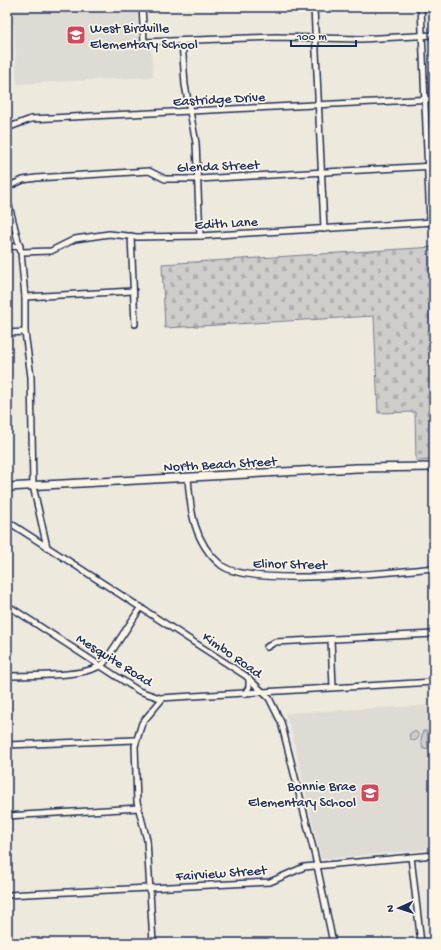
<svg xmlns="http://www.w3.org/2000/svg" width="441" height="950" font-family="'Gochi Hand',sans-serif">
  <defs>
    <pattern id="cemetery-stones" width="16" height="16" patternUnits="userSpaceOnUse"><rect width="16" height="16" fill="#cfcdca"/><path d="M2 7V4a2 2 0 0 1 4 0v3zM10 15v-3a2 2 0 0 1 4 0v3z" fill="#b1b0b0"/></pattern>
  </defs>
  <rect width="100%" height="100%" fill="#eee9dd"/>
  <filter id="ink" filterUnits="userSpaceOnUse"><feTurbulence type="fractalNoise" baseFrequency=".025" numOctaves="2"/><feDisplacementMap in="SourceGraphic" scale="8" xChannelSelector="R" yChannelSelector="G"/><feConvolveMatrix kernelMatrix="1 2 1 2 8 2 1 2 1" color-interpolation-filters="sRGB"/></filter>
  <g filter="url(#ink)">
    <g fill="#dedbd4">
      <polygon points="7,7 137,7 139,48 151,47 153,77 17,84 14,24 7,24"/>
      <polygon points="434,705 434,849 321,859 293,737 285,713"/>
    </g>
    <polygon fill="url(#cemetery-stones)" stroke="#757e94" points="434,247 434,460 416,461 415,412 378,413 374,316 165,328 162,264"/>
    <g fill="#cfcdca" stroke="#757e94">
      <polygon points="423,731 427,731 428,748 423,749 421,740"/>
      <circle cx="414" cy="736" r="4.5"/>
    </g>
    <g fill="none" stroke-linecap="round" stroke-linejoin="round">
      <defs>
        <g id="street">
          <polyline points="142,7 144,42 276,37 361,39 434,35"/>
          <polyline points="314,7 324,229"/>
          <polyline points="421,7 430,223"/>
          <polyline points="182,41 185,85 196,143 200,236"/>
          <polyline points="7,128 31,119 434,99"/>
          <polyline points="7,187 23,180 36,178 149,171 165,179 198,179 434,166"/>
          <polyline points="7,198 21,252 25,297 25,332 31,377 33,486 47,547"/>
          <polyline points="131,236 135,324"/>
          <polyline points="7,247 20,246"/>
          <polyline points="21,252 51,251 75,239 109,234 137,237 200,236 434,222"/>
          <polyline points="25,297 133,291"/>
          <polyline points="7,333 25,332"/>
          <path d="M188,477c2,33 6,66 33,88 28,23 173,7 213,3"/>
          <polyline points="7,521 246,676 269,698 281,722 315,856 333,943"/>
          <polyline points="7,605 139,691 160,698 434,682"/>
          <polyline points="331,639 333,687"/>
          <polyline points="267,647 275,642 434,634"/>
          <path d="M7,676c24,-1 80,2 97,-13l37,-56"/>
          <polyline points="245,694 249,687 249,678"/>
          <polyline points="7,745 135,740"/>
          <polyline points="7,816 139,808"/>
          <polyline points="411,857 421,943"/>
          <polyline points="7,895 270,882 304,867 434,855"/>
          <polyline points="153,943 147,840 137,802 135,746 142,723 163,698"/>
        </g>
        <polyline id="secondary" points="7,487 357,468 434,467"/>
      </defs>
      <use href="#street" stroke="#1b2f5e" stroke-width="8"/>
      <use href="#secondary" stroke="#1b2f5e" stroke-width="10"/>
      <use href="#street" stroke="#fcf5e5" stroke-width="5"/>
      <use href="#secondary" stroke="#fcf5e5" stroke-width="7"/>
    </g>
  </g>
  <defs>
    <symbol id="school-square" viewBox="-11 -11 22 22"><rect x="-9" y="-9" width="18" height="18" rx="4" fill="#d1495b" stroke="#fcf5e5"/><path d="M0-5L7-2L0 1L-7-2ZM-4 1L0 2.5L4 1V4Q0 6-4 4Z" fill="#fff"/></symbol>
  </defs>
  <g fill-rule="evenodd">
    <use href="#school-square" x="65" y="24" width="22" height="22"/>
    <use href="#school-square" x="359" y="782" width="22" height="22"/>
  </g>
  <g text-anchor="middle" stroke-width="3.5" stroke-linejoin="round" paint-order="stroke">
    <g font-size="14" fill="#1b2f5e" stroke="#fcf5e5" text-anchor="start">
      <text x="90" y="32">West Birdville<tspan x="90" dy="16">Elementary School</tspan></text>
      <text x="356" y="790" text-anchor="end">Bonnie Brae<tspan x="356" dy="16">Elementary School</tspan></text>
    </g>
    <g font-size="14" fill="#1b2f5e" stroke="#fcf5e5">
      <text transform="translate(219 98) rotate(-3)" y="5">Eastridge Drive</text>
      <text transform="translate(218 165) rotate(-2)" y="5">Glenda Street</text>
      <text transform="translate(226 222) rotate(-3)" y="5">Edith Lane</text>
      <text transform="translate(220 463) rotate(-3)" y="5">North Beach Street</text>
      <text transform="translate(290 563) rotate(1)" y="5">Elinor Street</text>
      <text transform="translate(233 654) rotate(35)" y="5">Kimbo Road</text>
      <text transform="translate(115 659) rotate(32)" y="5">Mesquite Road</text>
      <text transform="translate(221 872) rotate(-4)" y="5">Fairview Street</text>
    </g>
  </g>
  <rect width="441" height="950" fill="none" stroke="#fcf5e5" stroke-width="24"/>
  <rect x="12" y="12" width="417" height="926" fill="none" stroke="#1b2f5e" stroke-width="1.5" filter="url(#ink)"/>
  <g transform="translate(399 908) rotate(267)" stroke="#fcf5e5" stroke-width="3" paint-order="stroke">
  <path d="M0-3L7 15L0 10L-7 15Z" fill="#1b2f5e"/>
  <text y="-6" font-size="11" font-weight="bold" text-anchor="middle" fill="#1b2f5e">N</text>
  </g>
  <path d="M291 40v6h65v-6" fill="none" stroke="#1b2f5e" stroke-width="2"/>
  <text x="297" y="40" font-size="12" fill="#1b2f5e" stroke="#fcf5e5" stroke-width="3" paint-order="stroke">100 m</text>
</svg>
